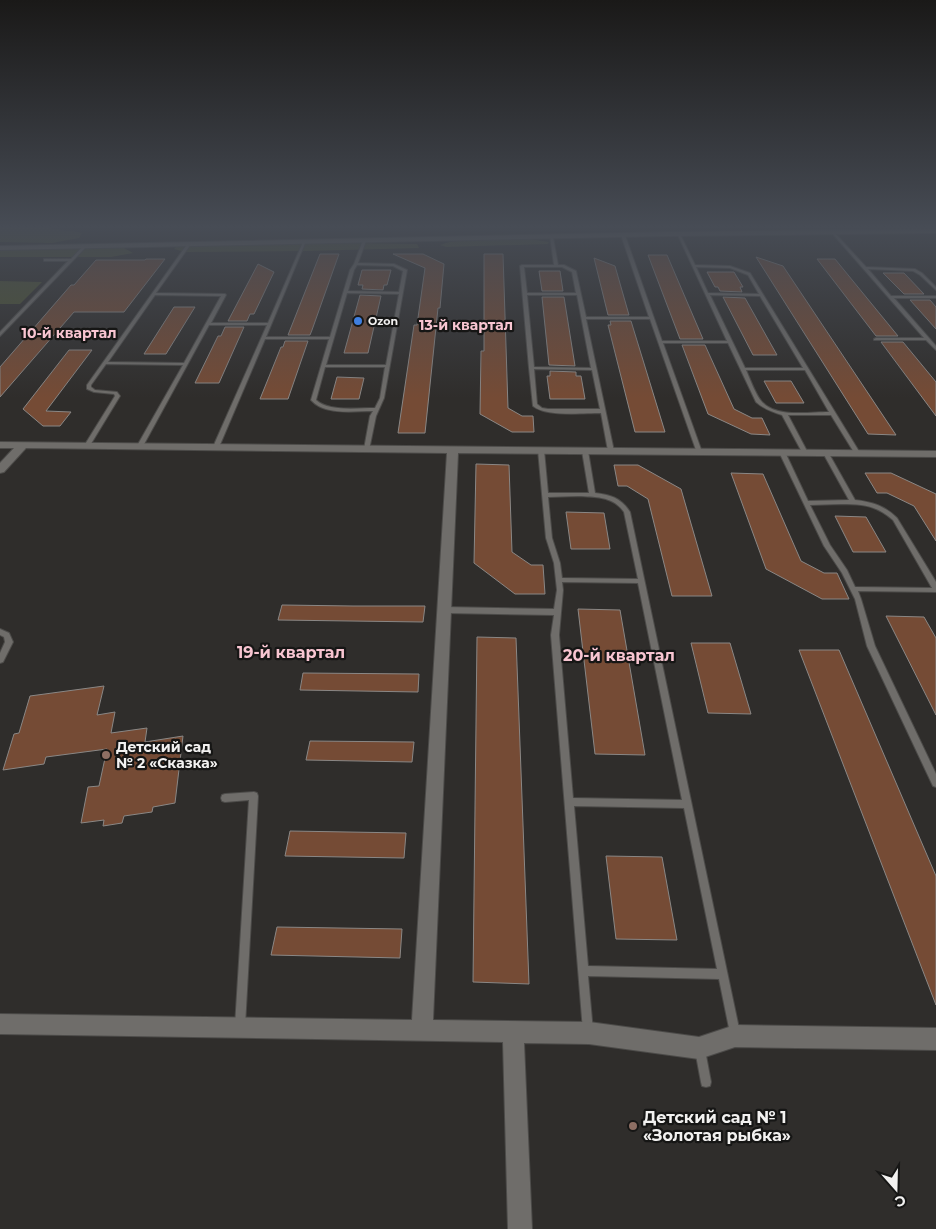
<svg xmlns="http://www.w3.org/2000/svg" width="936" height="1229" font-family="Montserrat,sans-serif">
  <rect width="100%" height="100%" fill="#2f2d2b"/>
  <g fill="#4c5231">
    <path d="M0,226h46c6,5 26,4 36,7l-3,5 -27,5 -52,-1z"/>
    <polygon points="483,239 529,239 549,242 548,244 446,247 440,245 449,242"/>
    <polygon points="349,243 417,244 419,248 307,251 185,252 174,249 176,247 206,245"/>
    <polygon points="0,248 124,248 133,253 111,257 0,257"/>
    <polygon points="0,282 0,281 42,282 20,304 0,304"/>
  </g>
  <g fill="#754b35" stroke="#8a8785">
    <polygon points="320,254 339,254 312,330 310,335 288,335"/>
    <polygon points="393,254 423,254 444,264 440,308 438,308 425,433 398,433 414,325 417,325 425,268"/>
    <polygon points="484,254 503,254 508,408 522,416 533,416 534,432 512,432 480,414 481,351 484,351"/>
    <polygon points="648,255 667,255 703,339 680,339"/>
    <polygon points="756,257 783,266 896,435 868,434"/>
    <polygon points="594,258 615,266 629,315 608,315"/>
    <polygon points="146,259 165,259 124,312 74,312 0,397 0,367 71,285 74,285 96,260 145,260"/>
    <polygon points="817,259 835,259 898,336 876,336"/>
    <polygon points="258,264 274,272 254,314 250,314 247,321 228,321"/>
    <polygon points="362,270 391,270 387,285 384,285 383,290 362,289 363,285 358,285"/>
    <polygon points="539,271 560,271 563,291 542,291"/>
    <polygon points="707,272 734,272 743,287 740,287 742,292 720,291 718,287 715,287"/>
    <polygon points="883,273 904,273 924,294 904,294"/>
    <polygon points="360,295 381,296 368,353 344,353"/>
    <polygon points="542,297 564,297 575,366 549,365"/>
    <polygon points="723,297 745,298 777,355 753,355"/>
    <polygon points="910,300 930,300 936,307 936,329"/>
    <polygon points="174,307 195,307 166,354 144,354"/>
    <polygon points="610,321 631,321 665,432 635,432 608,325 611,325"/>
    <polygon points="225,327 244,327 219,383 195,383 218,336 221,336"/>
    <polygon points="285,341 308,341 288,399 260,399 281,347 283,347"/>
    <polygon points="881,342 903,342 936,382 936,416"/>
    <polygon points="682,345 705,345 734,409 752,418 762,418 770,435 751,434 708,414"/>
    <polygon points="69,350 92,350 46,411 71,412 60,426 43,426 23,409"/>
    <polygon points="550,371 576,372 576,376 581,376 585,399 550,399 547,376 550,376"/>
    <polygon points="337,377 364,378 359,399 331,399"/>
    <polygon points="764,381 791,381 804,403 776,403"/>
    <polygon points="476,464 509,465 512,552 531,565 543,565 545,594 515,594 474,563"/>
    <polygon points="614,465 638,465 681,489 712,596 672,596 648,499 627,486 618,486"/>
    <polygon points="731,473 763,474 801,561 824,573 837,573 849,599 822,599 766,569"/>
    <polygon points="865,473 891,473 936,494 936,541 914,506 887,493 877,493"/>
    <polygon points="566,512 604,513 610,549 571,549"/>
    <polygon points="835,516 866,517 886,552 853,552"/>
    <polygon points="282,605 353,606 425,606 423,622 278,620"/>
    <polygon points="578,609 620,610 645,755 595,754"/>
    <polygon points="886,616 924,617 936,638 936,715"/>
    <polygon points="477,637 516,638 529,984 473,982"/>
    <polygon points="691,643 730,643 751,714 708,713"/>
    <polygon points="799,650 839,650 936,876 936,1005"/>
    <polygon points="303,673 419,674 418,692 300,690"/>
    <polygon points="104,686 97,715 115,712 111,733 147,728 145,742 183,736 175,803 153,807 152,812 124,816 122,823 103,826 104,820 81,823 88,787 99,786 107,749 46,757 44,764 3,770 14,734 19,733 30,696"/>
    <polygon points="310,741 414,742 412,762 306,760"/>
    <polygon points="290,831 406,833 404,858 285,856"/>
    <polygon points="606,856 662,857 677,940 616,939"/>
    <polygon points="277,927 402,929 400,958 271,955"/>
  </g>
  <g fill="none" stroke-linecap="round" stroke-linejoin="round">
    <defs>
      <g id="lane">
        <polygon points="833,231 866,267 915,269 922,273 936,287 936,290 920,275 913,271 868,269 891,296 936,296 936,298 894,298 936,346 936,350 926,340 874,340 874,339 876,338 924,338 832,233"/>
        <path d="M677,233l3,1 15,31 35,1 20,7 110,180 -1,1h-4l-24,-39h-43l20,38 -3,2 -2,-1 -21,-39c-10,-3 -18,-6 -26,-13l-28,-59h-65l39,109 -3,2 -2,-1 -47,-134h-64l28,132 -1,1h-4l-1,-1 -7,-38c-18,0 -55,4 -68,-7l-4,-38 -9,-102 2,-1h32l-4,-29 3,1 5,28h6l12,6 10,46h63l-28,-82 2,-1 2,1 37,106h65zM524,267h38l10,5 4,21h-49zM696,267l34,1 18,7 11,19 -51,-1zM527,295h50l14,73 -57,-1zM710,295l50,1 43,72h-58zM534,369l58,1 8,39h-52l-6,-1 -5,-4zM746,370h59l24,42c-19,0 -53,6 -67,-10 -6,-6 -12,-23 -16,-32z"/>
        <path d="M363,240l3,1 -8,22 36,1 13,6 -23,128 -8,18 -7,34h-4l-1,-1 6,-33 3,-5c-19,0 -48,5 -62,-11l18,-61h-64l-46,108 -3,2 -2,-1 -1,-1 54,-122h-58l-66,121 -3,2 -3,-2 46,-81 -77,-1 -15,21v2l4,3 22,2 3,4 -31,51h-4l-1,-1 31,-50 -1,-2 -20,-2 -7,-3v-4l101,-142 3,1 -35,49 69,1 1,1 -15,28h57l35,-81 3,-1 -40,96h64l20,-67 4,-6zM357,265l36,1 10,5 -4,21 -51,-1 6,-21zM347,293l52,1 -13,71h-60zM155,295l66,1 -37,67 -76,-1zM325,367h60l-5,31 -5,10c-17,0 -46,4 -59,-8z"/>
        <polygon points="84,245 87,246 0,336 0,332 68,261 44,261 44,259 71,259"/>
        <path d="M541,448l3,2 4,43h41l-7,-42 3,-2 3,2 7,42c16,2 26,5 35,19l110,521 -1,4 -4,1 -4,-1 -1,-4 -11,-54 -131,-3 5,55 -1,4 -4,1 -4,-1 -1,-4 -32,-396 3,-20 -109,-2 -3,-3 3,-3 109,2 3,-19 -3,-27 -8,-25 -8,-88zM578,496c17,1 35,0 46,16l14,67 -76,-1 -2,-15 -8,-25 -4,-41zM562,582l76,1 44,217 -109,-2 -14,-163 4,-45zM574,806l110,2 33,161 -129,-3z"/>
        <path d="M782,450l3,2 23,49 41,-1 -26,-47 3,-2 2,1 27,48c17,2 30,6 42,18l39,64v10l-78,-1 3,8 14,47 61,128v13l-3,-1 -66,-140 -12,-47 -13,-26 -18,-27 -45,-94zM841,504c21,0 35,1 52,16l39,68 -77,-1 -8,-17 -17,-25 -20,-40z"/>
        <polygon points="0,629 9,633 13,642 3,662 0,663 0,653 5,642 4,637 0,635"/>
        <polygon points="254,792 257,793 258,796 245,1026 244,1030 240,1031 236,1030 235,1026 249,800 225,802 222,801 221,798 222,795 225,794"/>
        <polygon points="700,1045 704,1046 705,1050 711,1082 710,1086 706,1087 702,1086 701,1082 695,1050 696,1046"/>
      </g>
      <g id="street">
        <polygon points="936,229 936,233 667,236 0,250 0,246 667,232"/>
        <polygon points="0,442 936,451 936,457 458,453 433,1020 589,1022 699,1037 735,1025 936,1028 936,1050 735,1047 699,1059 589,1044 524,1043 532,1229 508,1229 503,1042 0,1034 0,1014 412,1020 447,453 26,448 4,472 0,473 0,463 14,448 0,448"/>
      </g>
    </defs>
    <use href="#lane" stroke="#4c4b49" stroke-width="2"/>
    <use href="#street" stroke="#4c4b49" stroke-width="2"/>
    <use href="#lane" fill="#6f6d6a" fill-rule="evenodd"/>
    <use href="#street" fill="#6f6d6a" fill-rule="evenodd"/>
  </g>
  <linearGradient id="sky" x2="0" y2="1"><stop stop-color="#1a1918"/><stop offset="0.57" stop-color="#474c55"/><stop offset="1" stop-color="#474c55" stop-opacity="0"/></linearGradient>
  <rect width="936" height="398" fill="url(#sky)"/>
  <circle fill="#3f7fe0" stroke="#161615" stroke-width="2" cx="358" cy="321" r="5"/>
  <g fill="#8d6e63" stroke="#161615" stroke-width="2">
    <circle cx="106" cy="755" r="5"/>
    <circle cx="633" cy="1126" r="5"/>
  </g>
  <g text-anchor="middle" stroke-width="4.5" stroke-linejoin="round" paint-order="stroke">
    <g font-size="11" font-weight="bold" fill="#f2f1f0" stroke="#161615" text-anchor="start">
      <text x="368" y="325">Ozon</text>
    </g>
    <g font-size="14" font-weight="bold" fill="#f8c5d1" stroke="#161615">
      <text x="466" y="330">13-й квартал</text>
      <text x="69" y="338">10-й квартал</text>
    </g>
    <g font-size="14" font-weight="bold" fill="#f2f1f0" stroke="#161615" text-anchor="start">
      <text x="116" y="752">Детский сад<tspan x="116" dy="16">№ 2 «Сказка»</tspan></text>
    </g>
    <g font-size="16" font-weight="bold" fill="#f8c5d1" stroke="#161615">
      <text x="291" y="658">19-й квартал</text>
      <text x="619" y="661">20-й квартал</text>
    </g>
    <g font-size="16" font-weight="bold" fill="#f2f1f0" stroke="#161615" text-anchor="start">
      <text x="643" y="1123">Детский сад № 1<tspan x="643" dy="18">«Золотая рыбка»</tspan></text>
    </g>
  </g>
  <g transform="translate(896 1189) rotate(160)" stroke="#161615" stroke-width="4" paint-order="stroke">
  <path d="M0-4L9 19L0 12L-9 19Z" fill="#f2f1f0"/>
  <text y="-8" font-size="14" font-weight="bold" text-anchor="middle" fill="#f2f1f0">С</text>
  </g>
</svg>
